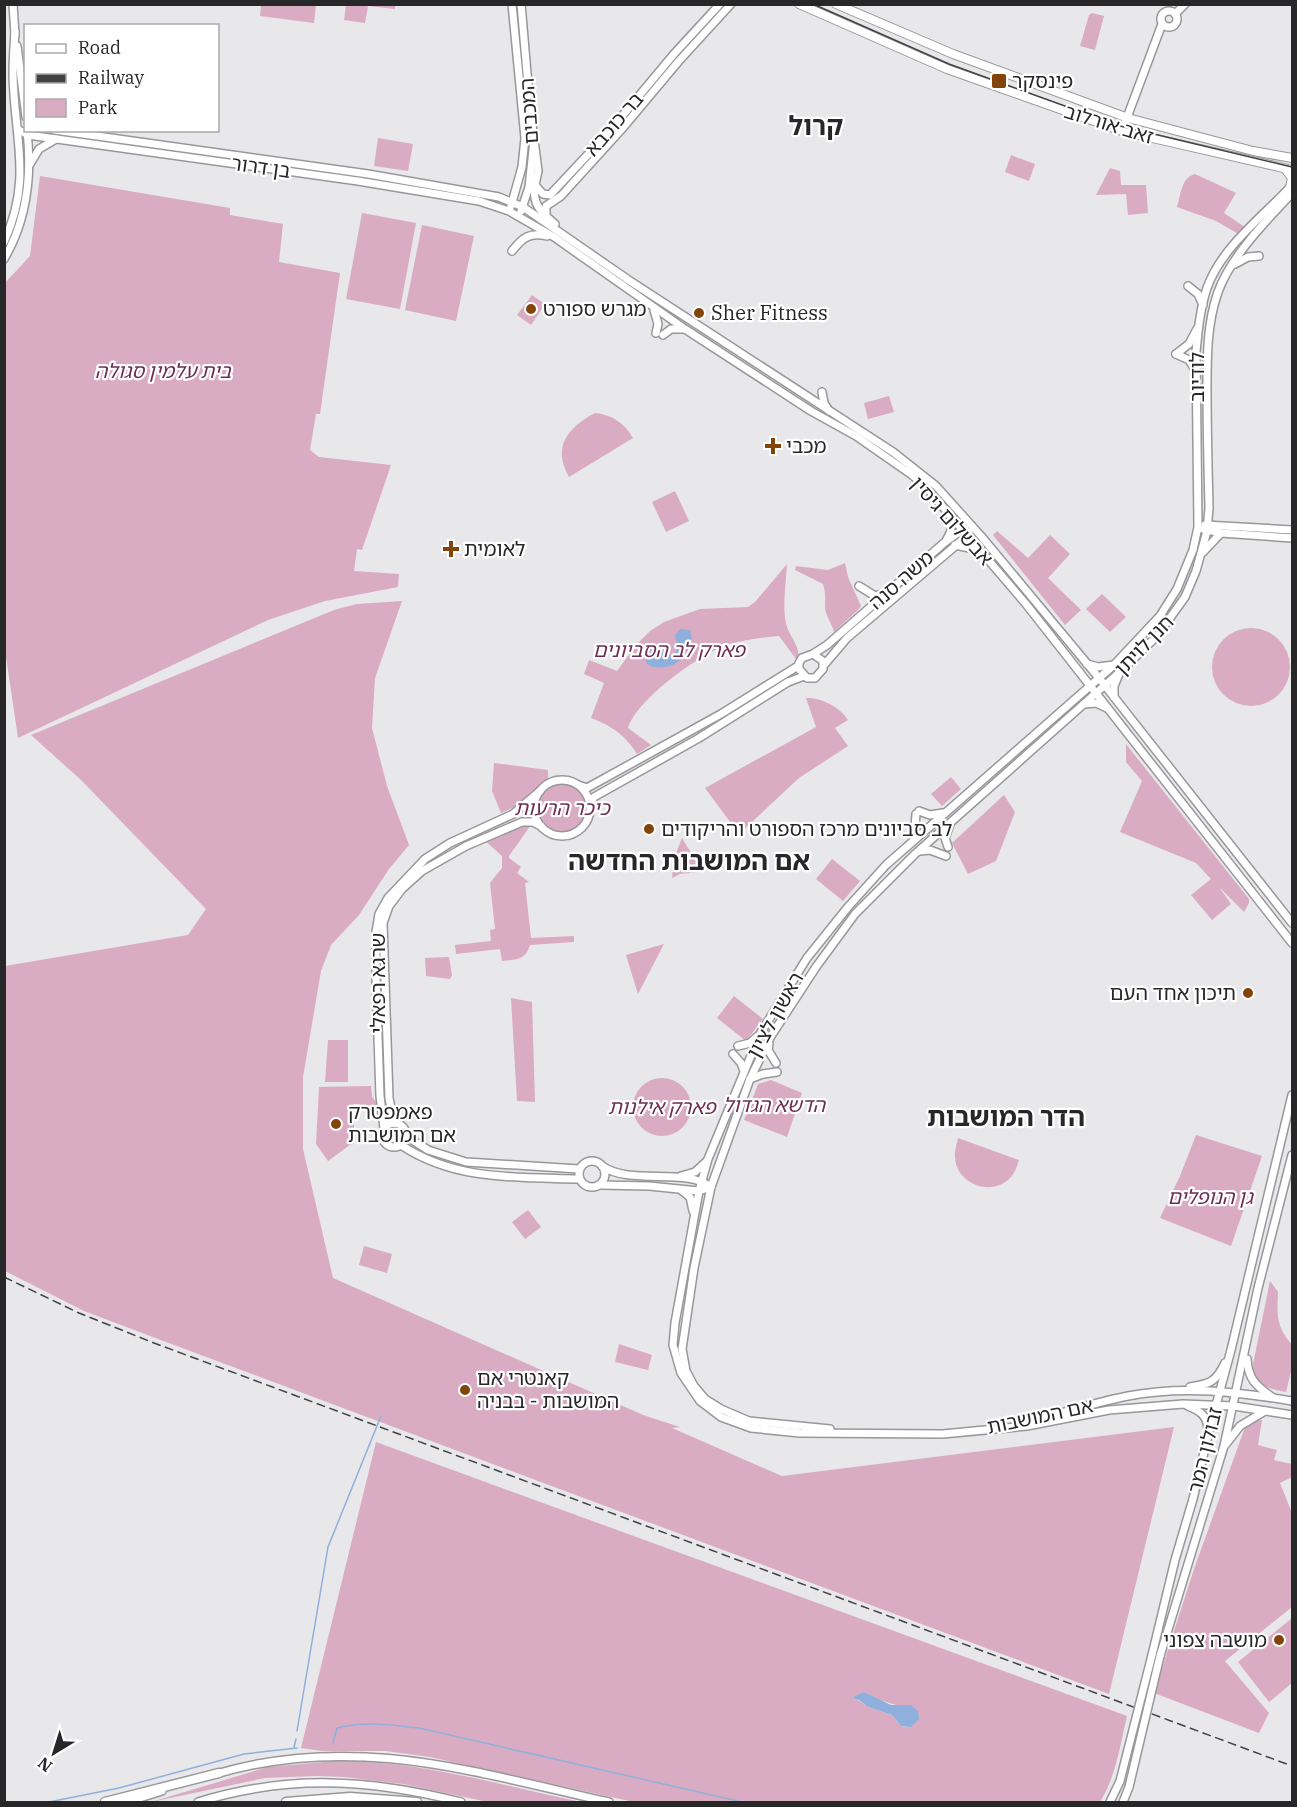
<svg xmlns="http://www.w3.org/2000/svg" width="1297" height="1807" font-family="'IBM Plex Serif','Noto Sans Hebrew',serif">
  <rect width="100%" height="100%" fill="#e8e7ea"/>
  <g fill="#d9acc3" fill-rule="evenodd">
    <polygon points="261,5 316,5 314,23 260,16"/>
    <polygon points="346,5 346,4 395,5 395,9 368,6 365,23 344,20"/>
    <polygon points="1092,13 1104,16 1095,50 1080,46 1089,15"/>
    <polygon points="378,138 413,144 408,171 374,166"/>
    <polygon points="1011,155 1035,164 1029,181 1005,172"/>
    <polygon points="1110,168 1120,171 1121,185 1146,185 1148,213 1128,215 1126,194 1096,195"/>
    <path d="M1195,174l41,19 -12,20 25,17 -7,6 -26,-15 -39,-14c4,-13 4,-29 18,-33z"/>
    <polygon points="40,176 230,208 230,215 283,224 279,262 340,273 320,414 316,414 310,450 319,457 391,465 362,550 357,549 354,571 399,574 398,587 325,601 268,620 18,738 4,643 4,284 30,256"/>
    <polygon points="362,213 416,223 400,309 346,299"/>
    <polygon points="422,225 474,236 456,321 405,310"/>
    <polygon points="532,295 545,304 531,325 517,315"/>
    <polygon points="889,396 894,412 868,419 864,403"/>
    <path d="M595,413c18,2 29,10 38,25l-64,39c-17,-30 -2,-49 26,-64z"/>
    <polygon points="675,491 689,521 666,532 652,502"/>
    <polygon points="997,531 1028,558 1050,535 1070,554 1048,578 1081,610 1065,625 993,535"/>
    <path d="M845,563l3,14 13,29 -3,4 -24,22c-2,-8 -8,-16 -9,-24 0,-8 1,-15 -2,-24l-28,-14 1,-4 32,4z"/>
    <path d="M787,564c-1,18 -4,37 -2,54 2,18 16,26 14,45l-20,-27c-16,1 -34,4 -50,8 -28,9 -92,55 -101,84l23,17 -14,9c-12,-19 -25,-28 -46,-36l13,-35 -20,-9 5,-14 28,11 19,-26 14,-14 14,-9 36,-13 48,-2 7,-5z"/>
    <polygon points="1102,594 1126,617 1110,632 1086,609"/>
    <polygon points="402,601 375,678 372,728 387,786 409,845 389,869 359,915 331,945 321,971 303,1077 303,1149 333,1278 643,1415 680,1427 672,1428 782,1476 1174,1427 1109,1694 158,1339 84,1311 5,1271 5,966 188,935 206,909 81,780 31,735 334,610 357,604"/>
    <circle cx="1251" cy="667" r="39"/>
    <path d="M806,698c15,-1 35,10 42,22l-13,8 13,18 -49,32 -60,56 -34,-46 111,-61z"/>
    <polygon points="1126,744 1249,899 1249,903 1244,912 1219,887 1231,904 1212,920 1191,895 1211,879 1196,863 1120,832 1142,781 1126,762"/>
    <polygon points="494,763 548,770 548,780 534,791 521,804 501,813 492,791"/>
    <polygon points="951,777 961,789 942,806 931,794"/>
    <circle cx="562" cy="808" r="25"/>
    <polygon points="1004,795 1015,812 996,861 968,874 952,843"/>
    <path d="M522,822h11l-24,34v2l12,9 -4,6 12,9 -4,1 6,55 43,-2v6l-44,3c-4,15 -15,15 -28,16l-2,-12 -44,5 -1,-9 36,-4 -1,-11 5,-1 -5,-46 12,-15v-12l-19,-17z"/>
    <path d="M682,838c7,12 14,20 17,34l-19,2 -8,4 2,-20z"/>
    <polygon points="832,859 860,881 843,901 816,879"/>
    <polygon points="664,944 638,994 626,955"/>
    <polygon points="449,957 452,975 450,979 426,976 425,958"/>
    <polygon points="734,996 763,1019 746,1041 717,1018"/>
    <polygon points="511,998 532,1002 535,1102 517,1101"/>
    <polygon points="328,1040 348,1040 348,1082 325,1082"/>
    <circle cx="662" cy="1107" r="29"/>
    <polygon points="771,1080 802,1093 787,1137 744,1120 758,1084"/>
    <polygon points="371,1086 372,1097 376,1102 376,1106 354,1104 354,1142 328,1161 316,1144 319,1087"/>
    <polygon points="1196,1135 1262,1156 1231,1246 1160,1218 1180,1176"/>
    <path d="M958,1138l61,22c-2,6 -4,13 -8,17 -19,21 -55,7 -56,-20 -1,-6 2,-13 3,-19z"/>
    <polygon points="528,1210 541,1227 525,1239 512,1222"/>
    <polygon points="364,1246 392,1254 387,1273 359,1265"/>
    <path d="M1270,1281l8,11c-1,24 -2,34 14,53v22l-6,25c-18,-4 -27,-4 -34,-23z"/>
    <polygon points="619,1344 652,1355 648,1370 615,1362"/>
    <polygon points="1250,1420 1262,1420 1258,1445 1277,1450 1274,1460 1292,1464 1292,1477 1280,1483 1292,1513 1292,1607 1225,1661 1269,1713 1259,1733 1154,1693 1194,1569 1244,1430"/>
    <path d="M376,1442l751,274c-7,30 -11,60 -27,86h-466l-204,-45 -44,-6h-64l-21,-3zM864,1692l16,8 16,5 12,22 -7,-1 -9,-11 -24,-8 -10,-7 -4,-1z"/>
    <polygon points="1292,1618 1292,1683 1269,1702 1238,1662"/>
    <path d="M335,1761c83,-1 165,24 246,41h-93l-85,-18 -59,-7 -27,-1 -52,2 -114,24 117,-35z"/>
  </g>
  <g fill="#8fb0dc">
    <path d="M680,629l10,1 2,8c-4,7 -7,16 -12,22 -8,8 -25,10 -33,4l-3,-9 1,-5 7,-4 7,2 9,7 7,-1 3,-7 -3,-12z"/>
    <polygon points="864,1692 891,1705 911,1705 918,1711 919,1719 911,1727 901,1726 892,1715 868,1707 859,1700 854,1699 855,1696"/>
  </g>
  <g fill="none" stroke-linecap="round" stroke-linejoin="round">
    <g stroke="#8fb0dc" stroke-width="1.5">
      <polyline points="297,1731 328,1547 381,1416"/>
      <path d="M333,1743l4,-15c30,-7 52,-3 82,0l323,74"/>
      <polyline points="294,1747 296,1739"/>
      <polyline points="49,1802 119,1788 244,1754 297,1748"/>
    </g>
    <defs>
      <g id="secondary">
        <polyline points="13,4 15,35"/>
        <circle cx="1169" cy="19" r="8"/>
        <polyline points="1175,14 1185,4"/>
        <polyline points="17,46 26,117"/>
        <polyline points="19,130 28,135 358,181 479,201 509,211 554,237 685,329 811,411 856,436 912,475 926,487 1026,604 1292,943"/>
        <polyline points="54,130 368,174 499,197 523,207 630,281 893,452 936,486 981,536 1099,678 1292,923"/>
        <polyline points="1122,131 1162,24"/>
        <polyline points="534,140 538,171 535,185 543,194 550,195 608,133 674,54 720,4"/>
        <polyline points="30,164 39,149 56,139"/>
        <path d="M535,185c-2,13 1,22 11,31"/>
        <path d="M1292,185c-29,32 -70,61 -85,103 -7,21 -9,43 -11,64l2,175 -5,23 -16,39 -17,27 -46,49 -228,200 -38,42 -41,51 -47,76 -52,125 -9,32 -24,132 -2,22 8,28 19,28 21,16 30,11 49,5 143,1 84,-8 82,-16 74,-6 51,2 58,9"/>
        <polyline points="511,206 522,167 525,138 512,4"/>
        <polyline points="521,211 529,187 534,140 530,108 521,4"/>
        <polyline points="555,224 546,216 546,206 561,196 621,130 678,62 731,4"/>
        <path d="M4,242c29,-64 10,-104 9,-168 0,-14 1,-28 2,-42"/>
        <path d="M512,251c11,-14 18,-19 35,-15"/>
        <path d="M4,259c23,-39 28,-83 23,-128"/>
        <polyline points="1235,264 1248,257 1259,256"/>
        <polyline points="1188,286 1198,294 1203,305"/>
        <polyline points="654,310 658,324 656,333"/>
        <polyline points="663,335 671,329 683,329"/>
        <polyline points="1176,354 1189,344 1197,329"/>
        <polyline points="1176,354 1189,360 1196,371"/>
        <polyline points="822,392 824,403 829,411"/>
        <polyline points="1205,525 1292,530"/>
        <polyline points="1203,529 1221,533 1292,538"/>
        <polyline points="946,541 951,531 950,517"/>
        <polyline points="955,545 979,550"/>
        <polyline points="1203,552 1221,533"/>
        <polyline points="859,586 875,596 884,594"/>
        <polyline points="813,654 823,661 823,669 815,678 807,678 799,669 799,663 802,658 813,654 827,645 944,543 965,528"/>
        <polyline points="1087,664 1098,667 1114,665"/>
        <polyline points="824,665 847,638 967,536 969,532"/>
        <polyline points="1114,697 1114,686 1119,674"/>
        <polyline points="1084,704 1096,703 1107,708"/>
        <circle cx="562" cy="808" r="28"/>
        <polyline points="578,785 587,788 721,714 798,666"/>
        <polyline points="590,805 594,797 699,738 788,682 804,676"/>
        <polyline points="919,811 930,815 943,813"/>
        <polyline points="914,839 916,814"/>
        <polyline points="948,847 945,838 950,824"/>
        <polyline points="920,851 930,850 946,856"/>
        <polyline points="769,1044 768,1050 776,1063"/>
        <polyline points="738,1046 750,1043 758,1036"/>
        <polyline points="733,1054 741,1063 744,1071"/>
        <polyline points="750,1079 763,1074 777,1072"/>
        <circle cx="394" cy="1135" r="12"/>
        <polyline points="394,1123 389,1098 383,923 389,906 402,889 422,871 466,846 522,822 533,822 541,826"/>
        <polyline points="384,1128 380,1096 376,978 376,932 379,914 388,898 425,859 450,843 513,814 540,791"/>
        <polyline points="406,1136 428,1150 466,1162 579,1169"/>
        <path d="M401,1145c54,36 116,32 178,34"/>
        <circle cx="592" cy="1174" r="13"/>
        <path d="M602,1166c29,20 83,1 109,21"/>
        <polyline points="681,1176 695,1172 707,1161"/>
        <polyline points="600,1185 649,1186 699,1191 711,1187"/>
        <polyline points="681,1190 690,1197 693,1211"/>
        <path d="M1247,1359c1,20 9,27 25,38"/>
        <path d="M1190,1387c20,-3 26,-5 35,-24"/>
        <path d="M1188,1406c12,5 19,9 20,23"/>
        <path d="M1035,1420c31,-8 62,-18 93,-24 55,-11 110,-4 164,5"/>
        <path d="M830,1429l-81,-8 -28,-12 -16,-10 -11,-13 -8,-15 -4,-22 12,-81 17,-81 39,-108 21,-43 45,-69 39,-53 60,-60 207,-184 35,-34 28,-39 11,-26 11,-40 2,-23c-1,-40 -2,-80 -2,-120 0,-32 0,-65 11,-96 13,-36 48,-71 74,-99"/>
        <polyline points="1226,1444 1240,1426 1265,1411"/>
        <polyline points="1152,1655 1175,1560 1193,1499 1209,1431 1231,1350 1292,1095"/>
        <polyline points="1160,1656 1224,1446 1258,1288 1292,1155"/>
        <path d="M216,1774c138,-41 258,-2 393,28"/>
        <polyline points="127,1802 162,1791"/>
        <path d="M198,1802c92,-28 171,-23 263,0"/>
        <polyline points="1110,1802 1120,1781"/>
        <polyline points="1123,1802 1129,1787"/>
      </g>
      <g id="primary">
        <polyline points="799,4 947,69 1122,131 1292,170"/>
        <polyline points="836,4 953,54 1128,118 1253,151 1292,158"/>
        <polyline points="1286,170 1292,178 1290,188"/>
      </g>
      <g id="highway">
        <polyline points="105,1802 219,1773"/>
        <polyline points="286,1802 350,1797 417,1802"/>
      </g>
    </defs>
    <use href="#secondary" stroke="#98979a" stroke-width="10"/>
    <use href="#primary" stroke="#98979a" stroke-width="10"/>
    <use href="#highway" stroke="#98979a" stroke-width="11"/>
    <use href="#secondary" stroke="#fff" stroke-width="7"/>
    <use href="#primary" stroke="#fff" stroke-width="8"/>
    <use href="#highway" stroke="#fff" stroke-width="8"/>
    <polyline stroke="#424243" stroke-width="1.5" points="813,4 949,64 1120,126 1292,167"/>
    <polyline stroke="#424243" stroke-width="1.5" stroke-dasharray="9 4.5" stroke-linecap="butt" points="4,1277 79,1313 154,1343 1292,1766"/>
    <defs>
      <g id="secondary-bridge">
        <polyline points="1120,1781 1152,1655"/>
        <polyline points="1129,1787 1160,1656"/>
      </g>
    </defs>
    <use href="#secondary-bridge" stroke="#98979a" stroke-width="10" stroke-linecap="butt"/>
    <use href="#secondary-bridge" stroke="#fff" stroke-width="7"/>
  </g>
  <g fill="#834409" stroke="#fff" stroke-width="2">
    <rect x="991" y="73" width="16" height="16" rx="3"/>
    <circle cx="531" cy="309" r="6"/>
    <circle cx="699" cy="313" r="6"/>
    <path d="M770 437h6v6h6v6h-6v6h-6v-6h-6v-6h6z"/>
    <path d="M448 540h6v6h6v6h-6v6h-6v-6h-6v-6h6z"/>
    <circle cx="649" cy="829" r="6"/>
    <circle cx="1248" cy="993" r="6"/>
    <circle cx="336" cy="1124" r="6"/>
    <circle cx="465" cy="1390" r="6"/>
    <circle cx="1279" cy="1640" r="6"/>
  </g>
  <g text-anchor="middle" stroke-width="4.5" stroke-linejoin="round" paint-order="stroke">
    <g font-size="20" fill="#272728" stroke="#fff" text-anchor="start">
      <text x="1012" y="88">פינסקר</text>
      <text x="543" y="316">מגרש ספורט</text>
      <text x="711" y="320">Sher Fitness</text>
      <text x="786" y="453">מכבי</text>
      <text x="464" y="556">לאומית</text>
      <text x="661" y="836">לב סביונים מרכז הספורט והריקודים</text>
      <text x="1236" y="1000" text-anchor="end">תיכון אחד העם</text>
      <text x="348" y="1119">פאמפטרק<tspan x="348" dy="23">אם המושבות</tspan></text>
      <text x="477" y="1385">קאנטרי אם<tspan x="477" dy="23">המושבות - בבניה</tspan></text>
      <text x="1267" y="1647" text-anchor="end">מושבה צפוני</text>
    </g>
    <g font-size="20" fill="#272728" stroke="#fff">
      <text transform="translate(529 111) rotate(-94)" y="7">המכבים</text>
      <text transform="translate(614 124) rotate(-49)" y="7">בר כוכבא</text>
      <text transform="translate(1109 124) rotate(17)" y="7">זאב אורלוב</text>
      <text transform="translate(261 167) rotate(8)" y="7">בן דרור</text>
      <text transform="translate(1197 377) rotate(-90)" y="7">לודיוב</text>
      <text transform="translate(952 521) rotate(48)" y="7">אבשלום גיסין</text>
      <text transform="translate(901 580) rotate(-41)" y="7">משה סנה</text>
      <text transform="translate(1144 645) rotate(-46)" y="7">חנן לויתן</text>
      <text transform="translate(378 983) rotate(-90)" y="7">שרגא רפאלי</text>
      <text transform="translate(775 1015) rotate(-61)" y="7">ראשון לציון</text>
      <text transform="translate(1040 1416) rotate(-12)" y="7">אם המושבות</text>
      <text transform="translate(1205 1450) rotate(-76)" y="7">זבולון המר</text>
    </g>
    <g font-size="20" font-style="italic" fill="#6e2e53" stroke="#fff">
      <text x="163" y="378">בית עלמין סגולה</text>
      <text x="669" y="657">פארק לב הסביונים</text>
      <text x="562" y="815">כיכר הרעות</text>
      <text x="774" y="1112">הדשא הגדול</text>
      <text x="662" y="1114">פארק אילנות</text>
      <text x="1210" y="1204">גן הנופלים</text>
    </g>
    <g font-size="26" font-weight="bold" fill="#272728" stroke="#fff">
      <text x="816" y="135">קרול</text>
      <text x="689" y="870">אם המושבות החדשה</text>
      <text x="1006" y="1126">הדר המושבות</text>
    </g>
  </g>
  <rect width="1297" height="1807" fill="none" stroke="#272728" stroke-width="12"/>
  <rect x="24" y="24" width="195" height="108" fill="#ffffff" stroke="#a9a9a9" stroke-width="1.5"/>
  <rect x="36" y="44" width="30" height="9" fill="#ffffff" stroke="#a9a9a9" stroke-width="1.5"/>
  <text x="78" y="54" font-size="18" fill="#272728">Road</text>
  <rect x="36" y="74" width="30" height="9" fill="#424243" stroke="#a9a9a9" stroke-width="1.5"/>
  <text x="78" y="84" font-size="18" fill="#272728">Railway</text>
  <rect x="36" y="99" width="30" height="18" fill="#d9acc3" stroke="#a9a9a9" stroke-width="1.5"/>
  <text x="78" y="114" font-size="18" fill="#272728">Park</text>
  <g transform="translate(54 1753) rotate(218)" stroke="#ffffff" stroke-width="4.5" paint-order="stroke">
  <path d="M0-4.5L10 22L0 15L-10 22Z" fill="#272728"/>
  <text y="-9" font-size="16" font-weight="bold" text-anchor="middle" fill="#272728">N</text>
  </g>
</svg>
